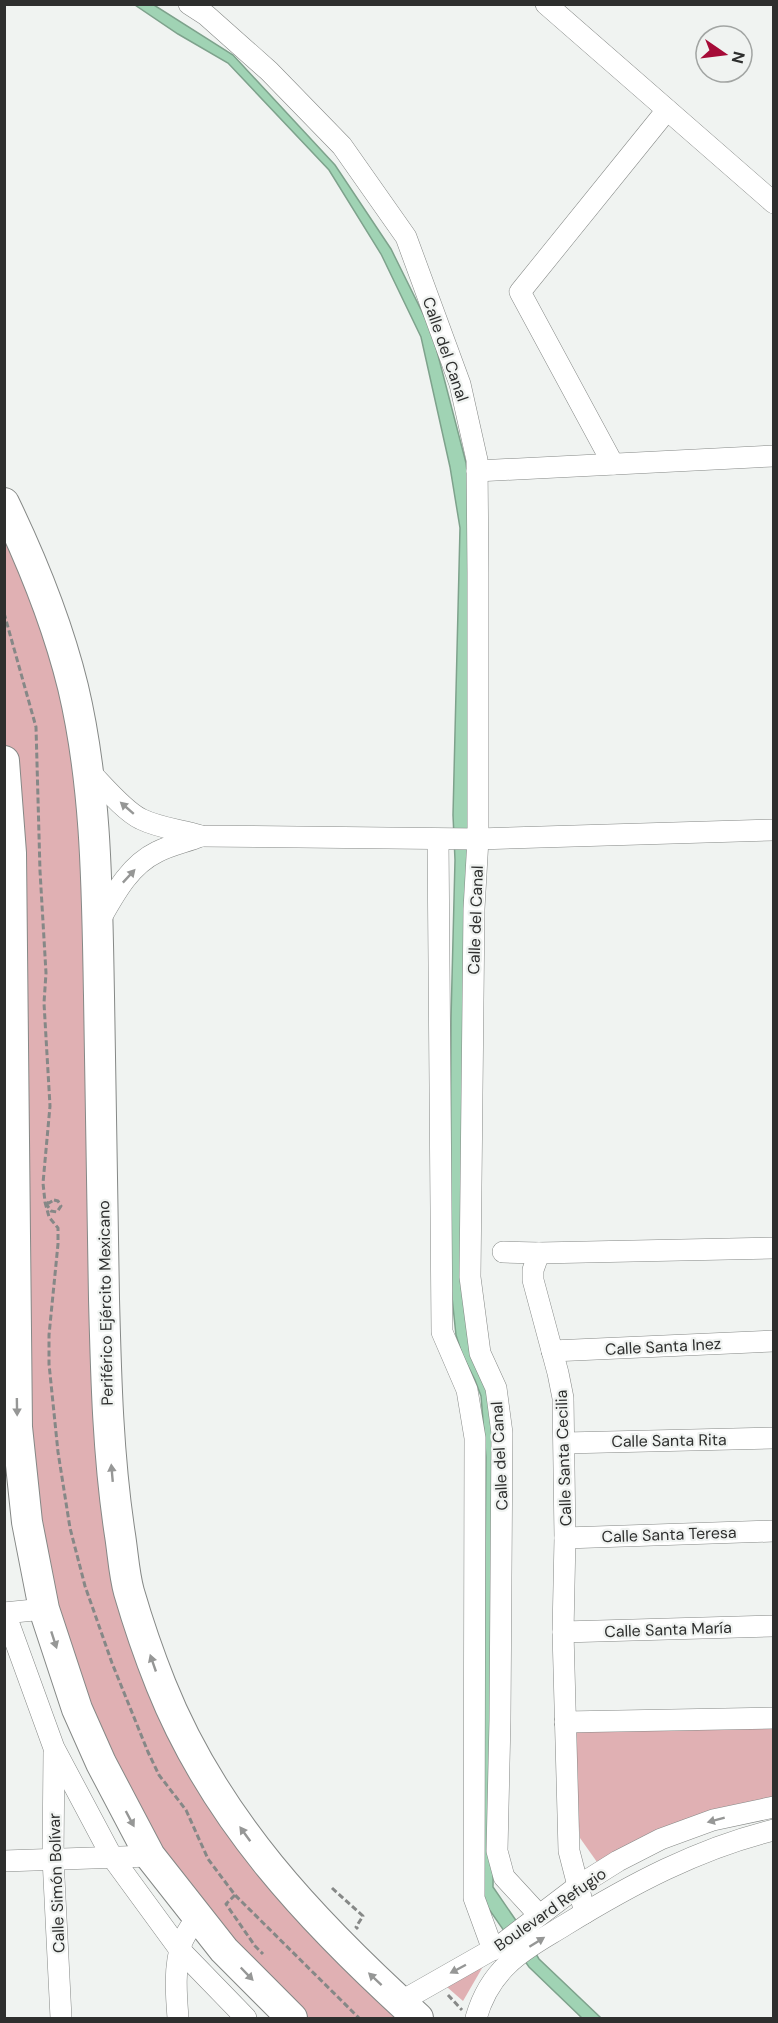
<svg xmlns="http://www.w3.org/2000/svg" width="778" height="2023" font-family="'DM Sans',sans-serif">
  <rect width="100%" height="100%" fill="#f0f3f1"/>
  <g fill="#e0b0b3">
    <polygon points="4,511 72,690 116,1529 191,1756 414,2018 298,2018 254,1977 113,1784 34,1546 4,750"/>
    <polygon points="773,1726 773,1797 597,1862 580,1838 571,1730"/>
    <polygon points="485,1963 463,2001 447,1987"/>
  </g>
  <polygon fill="#a0d3b4" stroke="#7ea28c" stroke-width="1.5" points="135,5 154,5 233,55 335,165 391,249 432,332 466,463 473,522 462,1278 492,1395 497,1549 493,1887 515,1919 539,1959 601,2018 582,2018 529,1967 482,1899 486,1457 481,1396 475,1380 462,1354 456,1335 450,1278 451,1019 455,860 453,815 460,528 450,467 421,337 381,254 329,170 228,63 178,34"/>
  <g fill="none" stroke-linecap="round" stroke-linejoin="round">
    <defs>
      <g id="minor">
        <polyline points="189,4 206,15 269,71 342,146 406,237 460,384 477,460 478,572 478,839 474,909 470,1277 480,1353 496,1388 502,1433 500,1720 497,1851 504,1877 539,1915"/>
        <polyline points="546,4 774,203"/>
        <polyline points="613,464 520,292 667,110"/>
        <polyline points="477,471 774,456"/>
        <path d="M88,770c14,14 36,41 53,49 18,9 40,11 60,17l277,3 296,-9"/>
        <polyline points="438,839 442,1332 467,1390 475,1438 474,1898 493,1950"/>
        <path d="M98,923c15,-26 30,-57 59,-71 13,-7 29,-10 44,-16"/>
        <polyline points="503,1252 539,1253 774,1248"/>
        <polyline points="539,1253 533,1270 533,1280 558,1373 563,1398 565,1538 563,1632 569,1851 585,1913"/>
        <polyline points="552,1351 774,1341"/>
        <polyline points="565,1443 774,1438"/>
        <polyline points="565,1538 774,1531"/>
        <polyline points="4,1613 44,1609"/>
        <polyline points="5,1613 54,1748 112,1857 180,1950 246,2018"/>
        <polyline points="563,1632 774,1626"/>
        <polyline points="565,1722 774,1718"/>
        <polyline points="54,1752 53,1858 61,2018"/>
        <polyline points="4,1861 150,1856"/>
        <polyline points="400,2002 502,1944 578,1886 618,1861 661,1839 713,1820 774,1807"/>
        <path d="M178,2018c-2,-25 -4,-51 4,-76 3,-8 10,-17 15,-25"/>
        <path d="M476,2018c6,-21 16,-39 32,-54 16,-16 38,-27 57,-39 65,-40 134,-77 209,-95"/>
      </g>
      <g id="highway">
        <path d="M4,503c29,60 53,119 69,184 24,101 24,206 26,309 1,101 3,202 5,303 2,79 4,158 16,236 3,19 4,39 9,57 9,31 20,63 32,93 54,135 151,237 257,333"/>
        <polyline points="4,761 11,853 17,1427 27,1522 44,1609 77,1709 101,1763 150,1856 224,1950 292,2018"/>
      </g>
    </defs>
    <use href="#minor" stroke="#858886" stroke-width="22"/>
    <use href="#highway" stroke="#858886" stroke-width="32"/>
    <g stroke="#868887" stroke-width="3" stroke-dasharray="6 3" stroke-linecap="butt">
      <polyline points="4,613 36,727 40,871 46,973 44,1003 50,1106 43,1183 45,1202 49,1217 58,1228 58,1244 49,1335 49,1364 58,1452 70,1528 85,1586 112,1663 148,1752 159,1775 186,1810 208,1859 235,1895 359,2018"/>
      <polygon points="54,1200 58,1201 61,1206 57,1212 51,1211 45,1202 49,1203"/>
      <polyline points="332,1888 363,1916 356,1927 358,1929"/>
      <polyline points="235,1895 226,1904 255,1946 263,1954"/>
      <polyline points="448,1995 462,2010"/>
    </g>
    <use href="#minor" stroke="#fff" stroke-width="21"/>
    <use href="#highway" stroke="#fff" stroke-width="30"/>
  </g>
  <defs><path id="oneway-solid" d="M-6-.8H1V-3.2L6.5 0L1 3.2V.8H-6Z" transform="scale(1.5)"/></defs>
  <g fill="#969796">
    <use href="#oneway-solid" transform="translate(127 808) rotate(-139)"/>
    <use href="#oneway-solid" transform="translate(129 876) rotate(-47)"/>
    <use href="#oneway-solid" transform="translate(17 1407) rotate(89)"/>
    <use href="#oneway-solid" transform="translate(112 1473) rotate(-95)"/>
    <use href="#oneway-solid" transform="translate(54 1640) rotate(72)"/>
    <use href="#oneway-solid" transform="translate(153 1663) rotate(-109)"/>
    <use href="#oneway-solid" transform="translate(130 1819) rotate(62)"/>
    <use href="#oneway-solid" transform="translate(716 1820) rotate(165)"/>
    <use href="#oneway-solid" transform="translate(245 1834) rotate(-126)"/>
    <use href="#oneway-solid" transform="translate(537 1942) rotate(-32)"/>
    <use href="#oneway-solid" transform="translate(458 1969) rotate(152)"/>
    <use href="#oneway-solid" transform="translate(247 1974) rotate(46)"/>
    <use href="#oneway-solid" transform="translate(375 1979) rotate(-137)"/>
  </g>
  <g text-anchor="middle" stroke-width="4.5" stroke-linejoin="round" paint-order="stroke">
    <g font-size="16" fill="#2e2f2e" stroke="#f0f3f1">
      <text transform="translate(446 349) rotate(71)" y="6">Calle del Canal</text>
      <text transform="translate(475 920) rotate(-88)" y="6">Calle del Canal</text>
      <text transform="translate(105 1303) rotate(-91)" y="6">Periférico Ejército Mexicano</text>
      <text transform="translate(663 1346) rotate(-3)" y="6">Calle Santa Inez</text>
      <text transform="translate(669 1440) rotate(-1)" y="6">Calle Santa Rita</text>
      <text transform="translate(499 1456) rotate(-93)" y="6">Calle del Canal</text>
      <text transform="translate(563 1458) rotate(-92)" y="6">Calle Santa Cecilia</text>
      <text transform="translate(669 1534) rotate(-2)" y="6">Calle Santa Teresa</text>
      <text transform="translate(668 1629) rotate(-2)" y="6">Calle Santa María</text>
      <text transform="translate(56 1883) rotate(-92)" y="6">Calle Simón Bolívar</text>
      <text transform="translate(550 1909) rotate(-35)" y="6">Boulevard Refugio</text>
    </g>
  </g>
  <rect width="778" height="2023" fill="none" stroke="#2e2f2e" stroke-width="12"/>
  <g transform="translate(724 54) rotate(104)"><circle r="28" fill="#f0f3f1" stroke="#a2a5a3" stroke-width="1.5"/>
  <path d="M0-4.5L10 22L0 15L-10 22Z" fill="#a60c38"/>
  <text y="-9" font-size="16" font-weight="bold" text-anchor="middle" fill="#2e2f2e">N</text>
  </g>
</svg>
